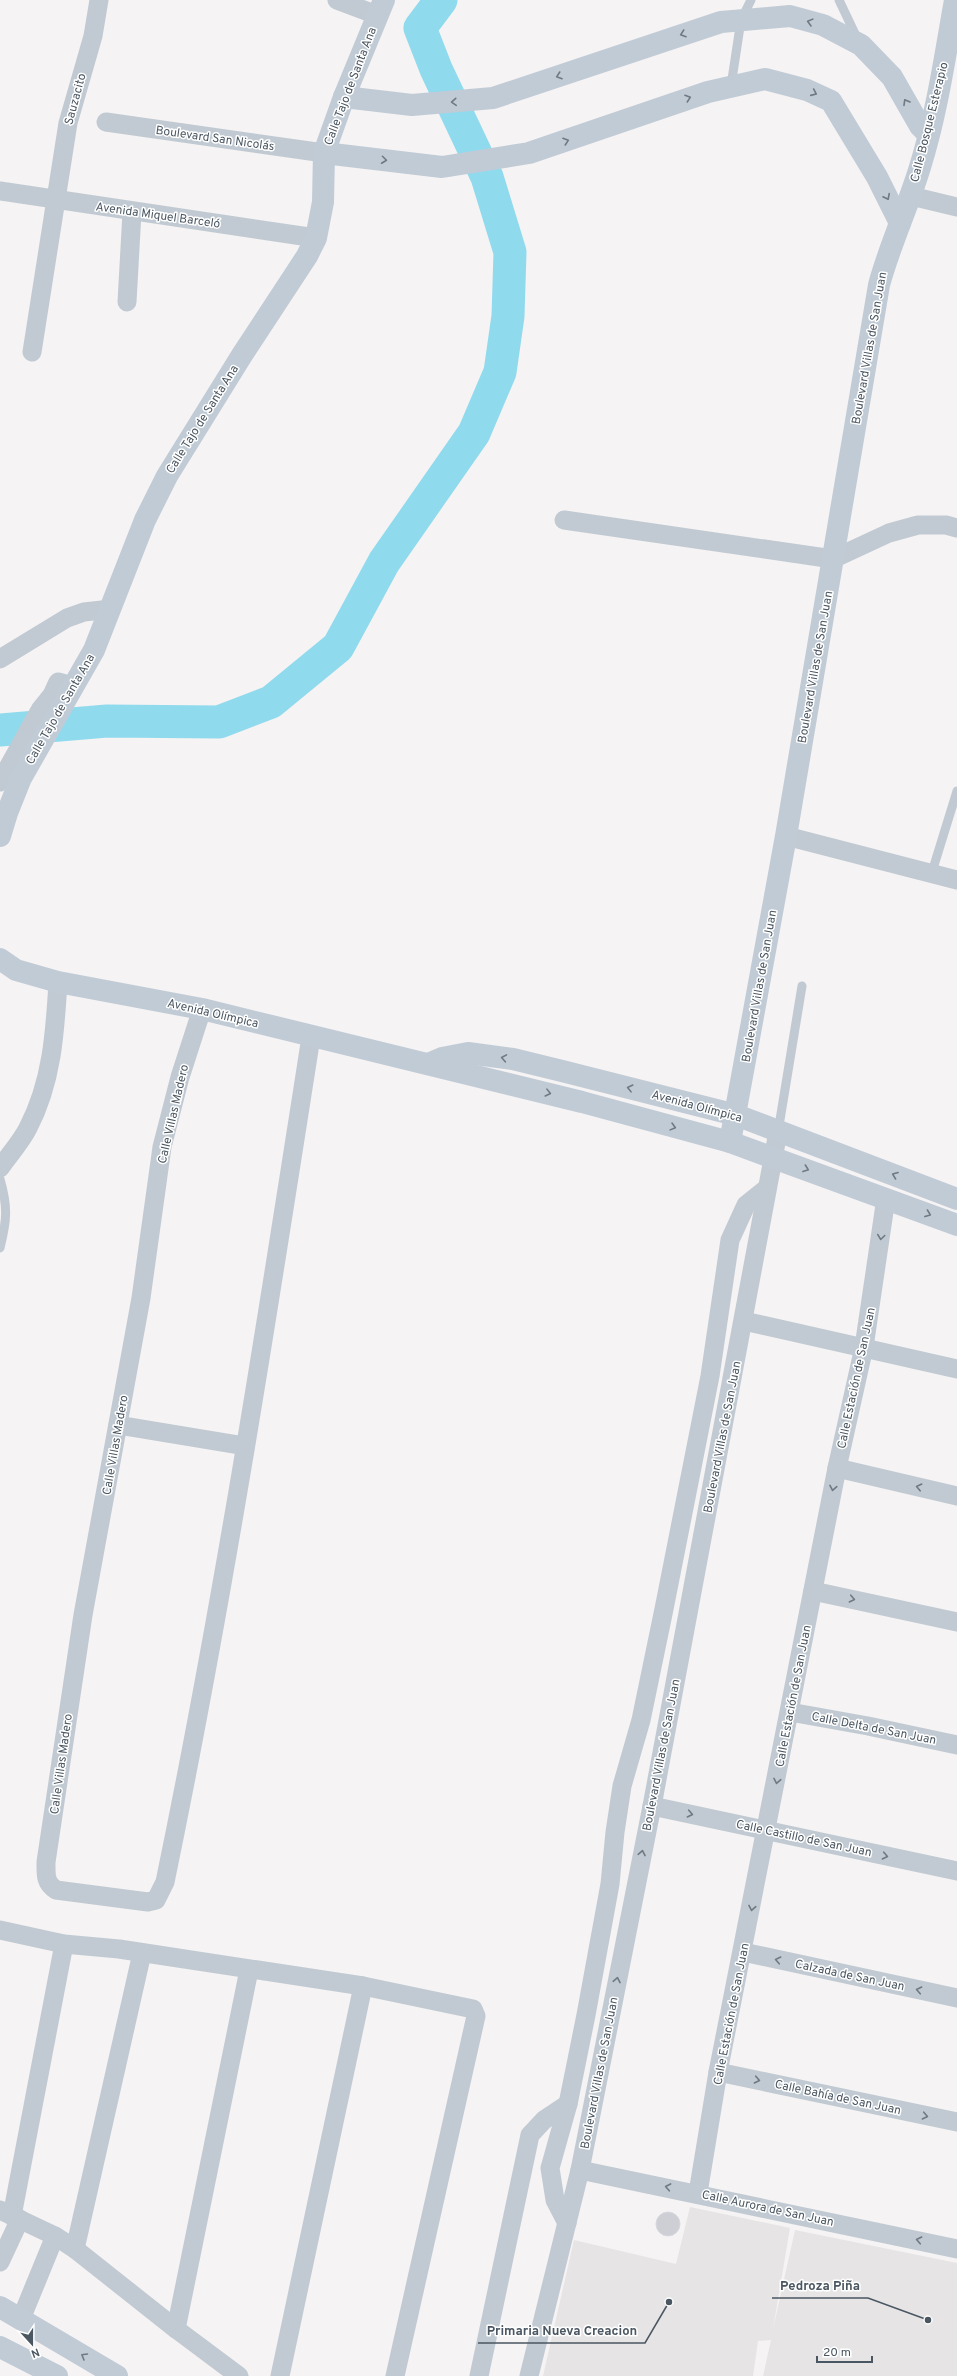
<svg xmlns="http://www.w3.org/2000/svg" width="957" height="2376" font-family="Overpass,sans-serif">
  <rect width="100%" height="100%" fill="#f5f3f3"/>
  <polygon fill="#e6e4e5" points="690,2207 790,2228 773,2329 795,2230 957,2263 957,2376 763,2376 771,2340 758,2341 753,2376 543,2376 574,2240 676,2264"/>
  <g fill="none" stroke-linecap="round" stroke-linejoin="round">
    <polyline stroke="#90daee" stroke-width="33" points="0,730 107,721 219,722 271,702 338,647 384,562 474,433 500,372 508,316 510,252 487,177 436,69 420,28 441,0"/>
  </g>
  <circle fill="#cdcfd5" stroke="#d7d9de" cx="668" cy="2224" r="12"/>
  <g fill="none" stroke-linecap="round" stroke-linejoin="round">
    <g stroke="#c1cad2" stroke-width="9">
      <polyline points="839,0 857,38"/>
      <polyline points="731,86 741,20 751,0"/>
      <polyline points="932,872 957,791"/>
      <polyline points="778,1132 802,986"/>
      <path d="M0,1179c8,28 7,41 0,69"/>
    </g>
    <g stroke="#c1cad2" stroke-width="19">
      <polyline points="337,0 377,15"/>
      <polyline points="106,122 324,153"/>
      <polyline points="0,191 316,238"/>
      <polyline points="911,196 957,207"/>
      <polyline points="127,302 132,212"/>
      <polyline points="32,352 68,123 93,36 99,0"/>
      <polyline points="564,520 833,559 889,533 918,525 946,525 957,528"/>
      <polyline points="0,659 67,618 84,612 111,609"/>
      <polyline points="0,782 40,710 52,695 58,682 73,686"/>
      <polyline points="786,836 957,880"/>
      <path d="M202,1009l-22,68 -18,70 -21,151 -58,317 -37,247c0,13 -1,21 10,28l92,12 8,-2 9,-18c58,-280 102,-563 146,-845"/>
      <path d="M0,1168c9,-13 21,-26 28,-40 24,-46 27,-95 30,-146"/>
      <polyline points="744,1321 957,1369"/>
      <polyline points="118,1425 245,1446"/>
      <polyline points="837,1468 957,1496"/>
      <polyline points="813,1591 957,1622"/>
      <polyline points="790,1712 868,1726 957,1745"/>
      <polyline points="652,1806 957,1871"/>
      <polyline points="0,1930 64,1944 119,1949 363,1986 473,2009 476,2016 395,2376"/>
      <polyline points="743,1952 957,1998"/>
      <polyline points="718,2072 957,2122"/>
      <polyline points="580,2170 957,2249"/>
      <polyline points="698,2193 718,2072 837,1468 864,1347 886,1198"/>
      <polyline points="0,2210 55,2236 75,2249 142,1953"/>
      <polyline points="12,2216 64,1944"/>
      <polyline points="567,2223 555,2200 550,2168 568,2104 586,2015 610,1884 615,1832 622,1786 641,1720 664,1609 710,1376 730,1240 746,1205 766,1189"/>
      <polyline points="75,2249 176,2329 239,2376"/>
      <polyline points="0,2262 20,2219"/>
      <polyline points="21,2319 55,2236"/>
      <polyline points="176,2329 249,1970"/>
      <polyline points="280,2376 363,1986"/>
      <polyline points="479,2376 530,2135 544,2120 568,2104"/>
      <polyline points="529,2376 580,2170 652,1806 778,1132"/>
    </g>
    <g stroke="#c1cbd6" stroke-width="22">
      <polyline points="344,97 412,105 493,98 721,22 790,16 823,25 861,45 892,77 920,126 928,134"/>
      <polyline points="324,153 442,167 529,153 708,92 765,79 807,90 831,101 877,177 900,223"/>
      <polyline points="0,836 7,813 21,778 94,650 145,520 167,476 242,355 307,256 316,238 323,202 324,153 344,97 384,0"/>
      <polyline points="0,959 16,970 58,982 202,1009 582,1102 730,1142 957,1225"/>
      <polyline points="428,1064 442,1058 468,1053 513,1059 562,1071 736,1115 957,1199"/>
      <path d="M730,1142l56,-306 93,-551c11,-41 29,-78 41,-118 17,-54 25,-111 35,-167"/>
      <polyline points="0,2307 117,2376"/>
      <polyline points="0,2347 57,2376"/>
    </g>
  </g>
  <defs><path id="oneway-chevron" d="M-2-3.5L2.5 0L-2 3.5" fill="none" stroke-width="1.6" stroke-linecap="round" stroke-linejoin="round"/></defs>
  <g stroke="#6e7984">
    <use href="#oneway-chevron" transform="translate(810 22) rotate(-165)"/>
    <use href="#oneway-chevron" transform="translate(683 34) rotate(161)"/>
    <use href="#oneway-chevron" transform="translate(559 76) rotate(161)"/>
    <use href="#oneway-chevron" transform="translate(814 93) rotate(24)"/>
    <use href="#oneway-chevron" transform="translate(688 98) rotate(-19)"/>
    <use href="#oneway-chevron" transform="translate(454 102) rotate(176)"/>
    <use href="#oneway-chevron" transform="translate(906 102) rotate(-120)"/>
    <use href="#oneway-chevron" transform="translate(566 141) rotate(-19)"/>
    <use href="#oneway-chevron" transform="translate(384 160) rotate(7)"/>
    <use href="#oneway-chevron" transform="translate(887 197) rotate(63)"/>
    <use href="#oneway-chevron" transform="translate(504 1058) rotate(-170)"/>
    <use href="#oneway-chevron" transform="translate(630 1088) rotate(-166)"/>
    <use href="#oneway-chevron" transform="translate(548 1093) rotate(14)"/>
    <use href="#oneway-chevron" transform="translate(673 1127) rotate(15)"/>
    <use href="#oneway-chevron" transform="translate(806 1169) rotate(20)"/>
    <use href="#oneway-chevron" transform="translate(895 1175) rotate(-159)"/>
    <use href="#oneway-chevron" transform="translate(928 1214) rotate(21)"/>
    <use href="#oneway-chevron" transform="translate(84 2356) rotate(-150)"/>
  </g>
  <g stroke="#6e7983">
    <use href="#oneway-chevron" transform="translate(881 1237) rotate(98)"/>
    <use href="#oneway-chevron" transform="translate(919 1487) rotate(-167)"/>
    <use href="#oneway-chevron" transform="translate(833 1488) rotate(101)"/>
    <use href="#oneway-chevron" transform="translate(852 1599) rotate(12)"/>
    <use href="#oneway-chevron" transform="translate(777 1781) rotate(101)"/>
    <use href="#oneway-chevron" transform="translate(690 1814) rotate(12)"/>
    <use href="#oneway-chevron" transform="translate(642 1853) rotate(-79)"/>
    <use href="#oneway-chevron" transform="translate(885 1856) rotate(12)"/>
    <use href="#oneway-chevron" transform="translate(752 1908) rotate(101)"/>
    <use href="#oneway-chevron" transform="translate(778 1960) rotate(-168)"/>
    <use href="#oneway-chevron" transform="translate(617 1980) rotate(-79)"/>
    <use href="#oneway-chevron" transform="translate(919 1990) rotate(-168)"/>
    <use href="#oneway-chevron" transform="translate(757 2080) rotate(12)"/>
    <use href="#oneway-chevron" transform="translate(925 2116) rotate(12)"/>
    <use href="#oneway-chevron" transform="translate(668 2187) rotate(-169)"/>
    <use href="#oneway-chevron" transform="translate(919 2240) rotate(-168)"/>
  </g>
  <g text-anchor="middle" stroke-width="3" stroke-linejoin="round" paint-order="stroke">
    <g font-size="12" fill="#4a5661" stroke="#fff">
      <text transform="translate(350 86) rotate(-69)" y="4">Calle Tajo de Santa Ana</text>
      <text transform="translate(75 99) rotate(-75)" y="4">Sauzacito</text>
      <text transform="translate(929 122) rotate(-76)" y="4">Calle Bosque Esterapio</text>
      <text transform="translate(215 138) rotate(8)" y="4">Boulevard San Nicolás</text>
      <text transform="translate(158 215) rotate(8)" y="4">Avenida Miquel Barceló</text>
      <text transform="translate(869 348) rotate(-80)" y="4">Boulevard Villas de San Juan</text>
      <text transform="translate(202 419) rotate(-58)" y="4">Calle Tajo de Santa Ana</text>
      <text transform="translate(815 667) rotate(-80)" y="4">Boulevard Villas de San Juan</text>
      <text transform="translate(60 709) rotate(-60)" y="4">Calle Tajo de Santa Ana</text>
      <text transform="translate(759 986) rotate(-80)" y="4">Boulevard Villas de San Juan</text>
      <text transform="translate(213 1013) rotate(13)" y="4">Avenida Olímpica</text>
      <text transform="translate(697 1106) rotate(15)" y="4">Avenida Olímpica</text>
      <text transform="translate(173 1114) rotate(-77)" y="4">Calle Villas Madero</text>
      <text transform="translate(856 1378) rotate(-78)" y="4">Calle Estación de San Juan</text>
      <text transform="translate(722 1437) rotate(-79)" y="4">Boulevard Villas de San Juan</text>
      <text transform="translate(115 1445) rotate(-80)" y="4">Calle Villas Madero</text>
      <text transform="translate(793 1696) rotate(-79)" y="4">Calle Estación de San Juan</text>
      <text transform="translate(874 1728) rotate(11)" y="4">Calle Delta de San Juan</text>
      <text transform="translate(661 1755) rotate(-79)" y="4">Boulevard Villas de San Juan</text>
      <text transform="translate(61 1764) rotate(-82)" y="4">Calle Villas Madero</text>
      <text transform="translate(804 1838) rotate(12)" y="4">Calle Castillo de San Juan</text>
      <text transform="translate(850 1975) rotate(12)" y="4">Calzada de San Juan</text>
      <text transform="translate(731 2014) rotate(-79)" y="4">Calle Estación de San Juan</text>
      <text transform="translate(599 2073) rotate(-79)" y="4">Boulevard Villas de San Juan</text>
      <text transform="translate(838 2097) rotate(12)" y="4">Calle Bahía de San Juan</text>
      <text transform="translate(768 2208) rotate(12)" y="4">Calle Aurora de San Juan</text>
    </g>
  </g>
  <path fill="none" stroke="#4a5661" stroke-width="1.5" d="M928 2320L868 2298H772M669 2302L645 2343H478"/>
  <g fill="#4a5661" stroke="#fff" stroke-width="1.5">
    <circle cx="928" cy="2320" r="4"/>
    <circle cx="669" cy="2302" r="4"/>
  </g>
  <g font-size="13" text-anchor="middle" font-weight="bold" fill="#4a5661" stroke="#fff" stroke-width="3" stroke-linejoin="round" paint-order="stroke">
    <text x="820" y="2290">Pedroza Piña</text>
    <text x="562" y="2335">Primaria Nueva Creacion</text>
  </g>
  <g transform="translate(32 2344) rotate(159)" stroke="#ffffff" stroke-width="3" paint-order="stroke">
  <path d="M0-3L7 15L0 10L-7 15Z" fill="#4a5661"/>
  <text y="-6" font-size="11" font-weight="bold" text-anchor="middle" fill="#4a5661">N</text>
  </g>
  <path d="M817 2356v6h55v-6" fill="none" stroke="#4a5661" stroke-width="2"/>
  <text x="823" y="2356" font-size="12" fill="#4a5661" stroke="#ffffff" stroke-width="3" paint-order="stroke">20 m</text>
</svg>
